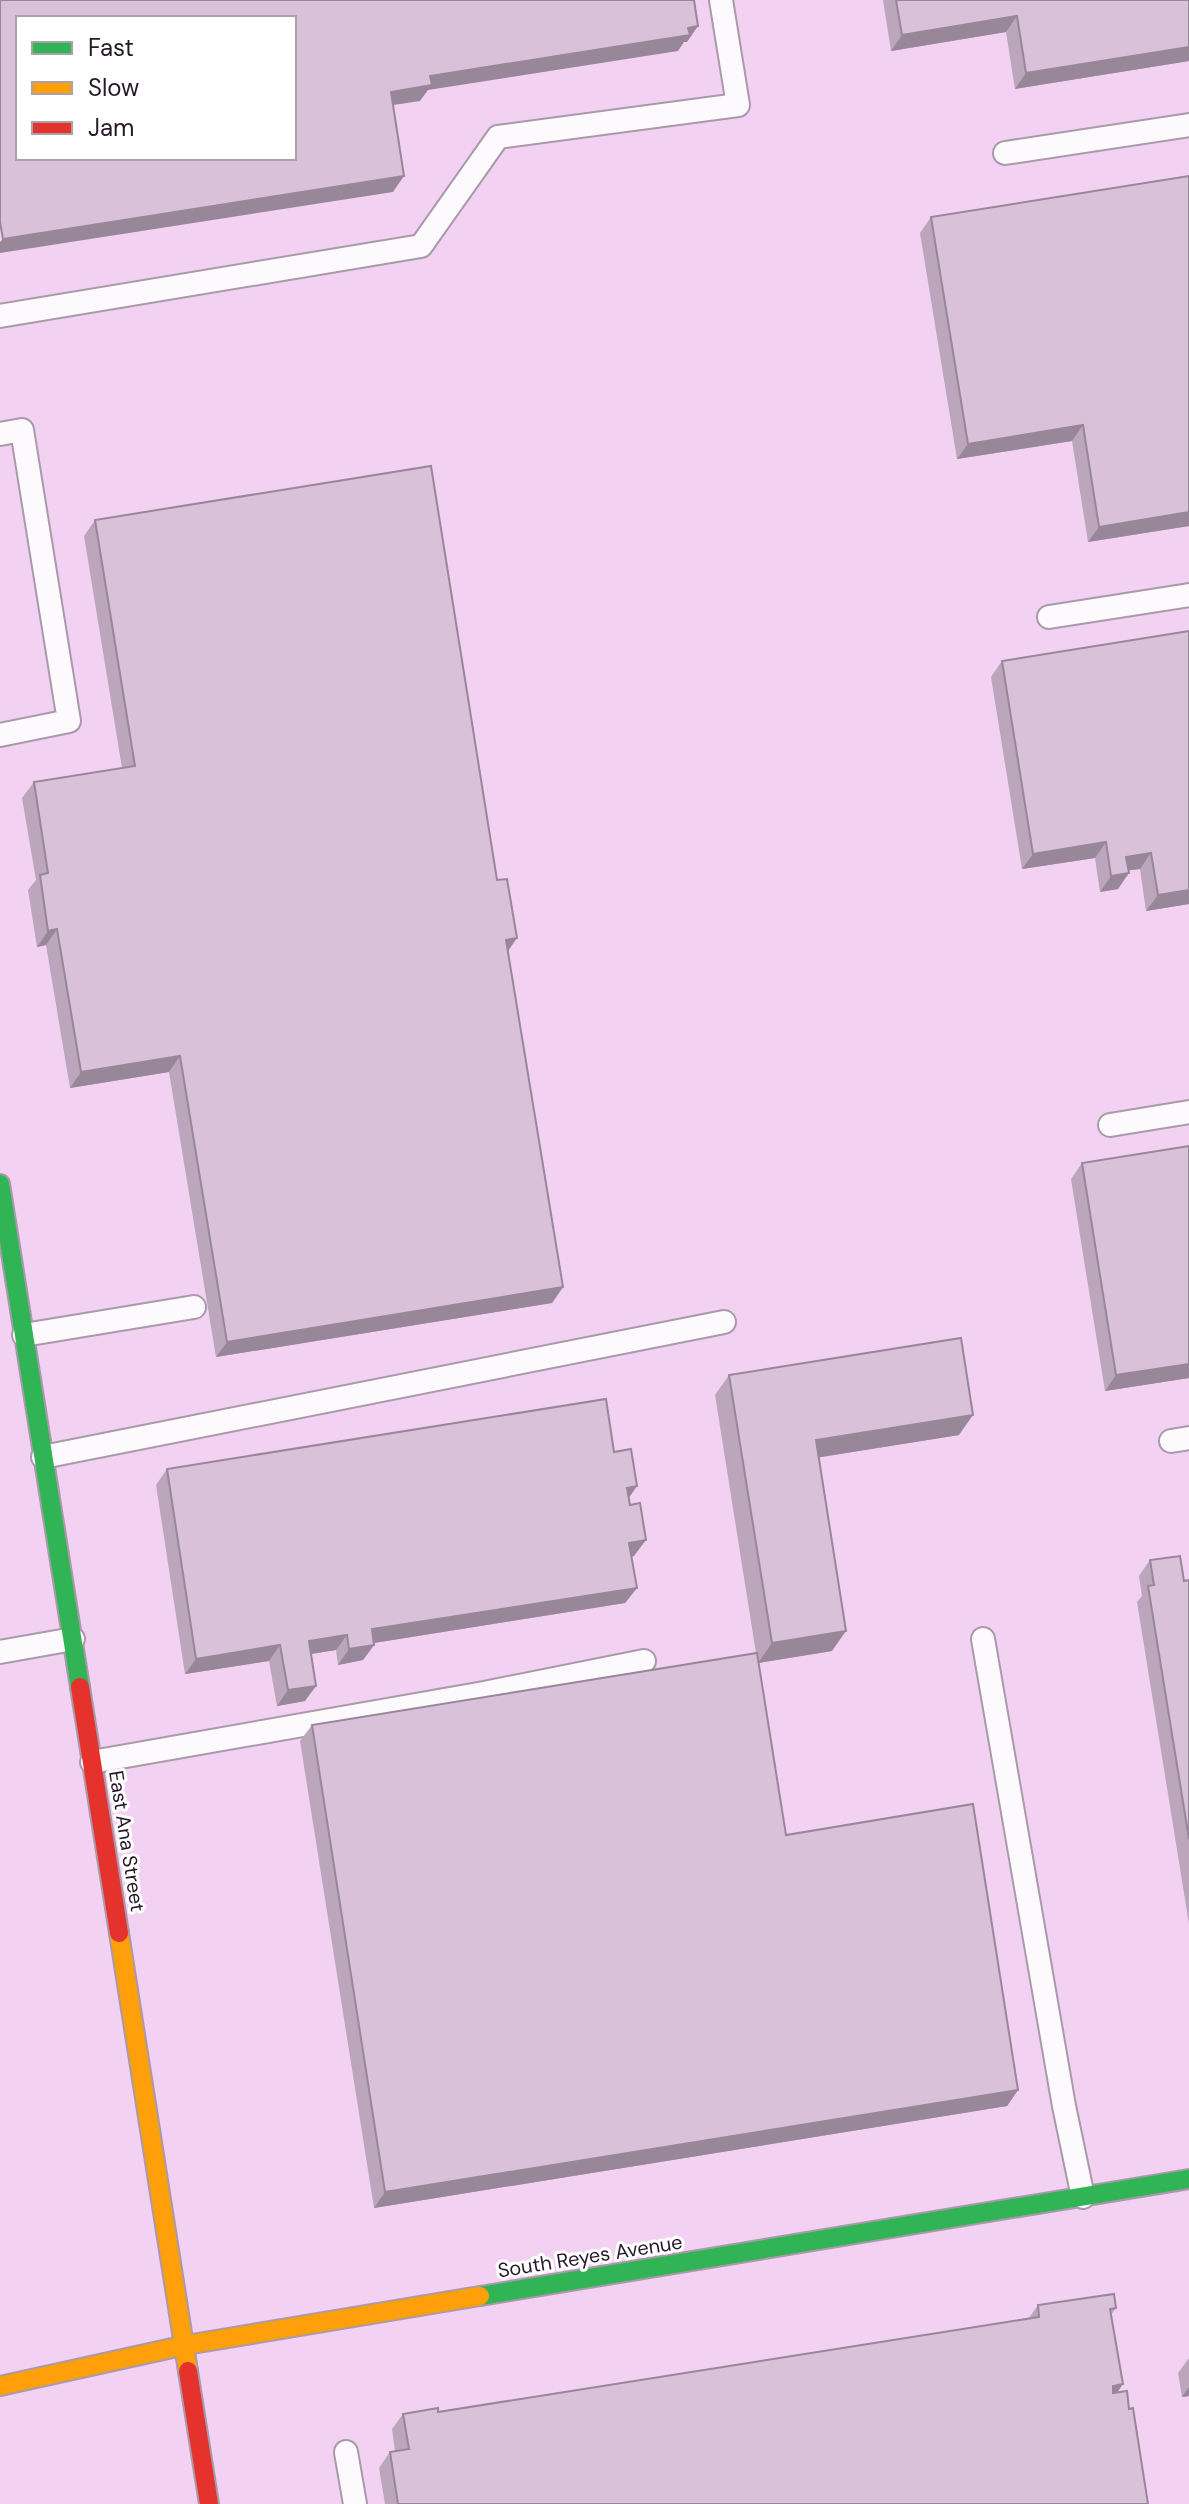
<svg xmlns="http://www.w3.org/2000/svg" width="1189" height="2504" font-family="'DM Sans',sans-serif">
  <rect width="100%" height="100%" fill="#f0dbf1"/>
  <path fill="#f2d1f2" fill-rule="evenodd" d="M0,0h1189v2504h-1189zM18,18h276v140h-276z"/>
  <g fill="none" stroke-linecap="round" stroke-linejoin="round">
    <defs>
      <g id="lane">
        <polyline points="1005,153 1189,125"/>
        <polyline points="0,316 421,246 498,137 738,105 721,0"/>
        <polyline points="0,434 22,430 69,721 0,735"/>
        <polyline points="1049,617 1189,595"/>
        <polyline points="1110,1125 1189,1112"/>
        <polyline points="24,1335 194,1307"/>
        <polyline points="1171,1441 1189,1438"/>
        <polyline points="43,1457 724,1322"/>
        <polyline points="983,1639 1064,2106 1083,2197"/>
        <polyline points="0,1652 73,1639"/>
        <polyline points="92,1762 484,1693 644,1661"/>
        <polyline points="346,2452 355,2504"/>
      </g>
      <g id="fast">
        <polyline points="0,1184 80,1687"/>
        <polyline points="480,2296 1189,2179"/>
      </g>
      <g id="slow">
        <polyline points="119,1933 188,2371"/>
        <polyline points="0,2386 186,2345 480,2296"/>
      </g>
      <g id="jam">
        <polyline points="80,1687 119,1933"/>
        <polyline points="188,2371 209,2504"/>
      </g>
    </defs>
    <use href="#lane" stroke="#a99aaa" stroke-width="26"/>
    <use href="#fast" stroke="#a99aaa" stroke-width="22"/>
    <use href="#slow" stroke="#a99aaa" stroke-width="22"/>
    <use href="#jam" stroke="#a99aaa" stroke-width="22"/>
    <use href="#lane" stroke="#fdfafd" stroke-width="22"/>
    <use href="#fast" stroke="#30b455" stroke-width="18"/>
    <use href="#slow" stroke="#ff9f0a" stroke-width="18"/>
    <use href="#jam" stroke="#e5322d" stroke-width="18"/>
  </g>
  <g fill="#bba6bb">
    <polygon points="883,0 1189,0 1189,61 1015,89 1006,32 891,51"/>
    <polygon points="1189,176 1189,526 1088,542 1072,441 957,459 920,233 931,217"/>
    <polygon points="95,520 508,951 563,1287 552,1303 216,1357 169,1072 70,1088 46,945 37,947 28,890 36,880 22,798 34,782 122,768 84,536"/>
    <polygon points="1189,631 1189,904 1146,911 1140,869 1128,870 1118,889 1100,892 1095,858 1022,869 991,677 1002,661"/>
    <polygon points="1189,1146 1189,1378 1105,1391 1071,1179 1082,1163"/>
    <polygon points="729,1375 959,1435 819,1457 832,1651 759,1663 786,1835 1018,2090 1007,2106 374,2208 300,1741 312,1725 756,1653 715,1395"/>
    <polygon points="614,1452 628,1498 634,1556 631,1557 637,1588 625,1603 374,1643 374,1645 363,1660 338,1665 336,1650 311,1654 305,1701 277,1706 269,1661 185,1674 156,1485 167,1469"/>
    <polygon points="1150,1560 1184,1581 1189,1580 1189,1924 1137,1602 1142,1596 1139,1576"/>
    <polygon points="1038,2305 1116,2308 1111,2315 1117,2392 1129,2409 1148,2504 385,2504 379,2468 390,2452 395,2451 392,2429 403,2414 438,2412 1029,2318"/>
    <polygon points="1189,2358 1189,2396 1182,2397 1178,2373"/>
  </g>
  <g fill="#988799">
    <polygon points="1017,16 1006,32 891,51 902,35"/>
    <polygon points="698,26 687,42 684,42 678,51 428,90 420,101 380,107 391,92 430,76"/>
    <polygon points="1189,47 1189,61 1015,89 1026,73"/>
    <polygon points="404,176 393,192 0,253 0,242 3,239"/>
    <polygon points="1083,425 1072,441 957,459 968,444"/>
    <polygon points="1189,512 1189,526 1088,542 1099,527"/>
    <polygon points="1106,842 1095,858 1022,869 1033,854"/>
    <polygon points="1151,853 1140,869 1115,872 1126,857"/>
    <polygon points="1129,873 1118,889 1100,892 1111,876"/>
    <polygon points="1189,890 1189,904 1146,911 1158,895"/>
    <polygon points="57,929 46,945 37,947 48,931"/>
    <polygon points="517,938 506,954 506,940"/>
    <polygon points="180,1056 169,1072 70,1088 81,1072"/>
    <polygon points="563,1287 552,1303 216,1357 227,1342"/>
    <polygon points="1189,1364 1189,1378 1105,1391 1116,1375"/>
    <polygon points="973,1415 959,1435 803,1460 816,1440"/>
    <polygon points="637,1486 626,1502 627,1488"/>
    <polygon points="646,1540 634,1556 618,1559 629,1543"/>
    <polygon points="637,1588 625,1603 361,1645 372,1629"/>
    <polygon points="846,1631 832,1651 758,1663 772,1643"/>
    <polygon points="347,1635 336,1650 298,1656 309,1641"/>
    <polygon points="280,1645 269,1661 185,1674 196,1659"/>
    <polygon points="374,1645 363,1660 338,1665 349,1649"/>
    <polygon points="316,1686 305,1701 277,1706 288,1690"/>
    <polygon points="1018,2090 1007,2106 374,2208 385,2192"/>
    <polygon points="1123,2384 1112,2400 1113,2386"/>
    <polygon points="1189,2387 1189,2396 1182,2397"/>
  </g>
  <g fill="#d9c1da" stroke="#988799" stroke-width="2" fill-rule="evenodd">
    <path d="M0,0h694l4,26 -10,2 2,7 -260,41 2,9 -41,7 13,84 -401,63 -3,-17zM18,18h276v140h-276z"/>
    <polygon points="896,0 1189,0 1189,47 1026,73 1017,16 902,35"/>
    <polygon points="1189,176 1189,512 1099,527 1083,425 968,444 931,217"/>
    <polygon points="431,466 497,880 507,879 517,938 506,940 563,1287 227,1342 180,1056 81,1072 57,929 48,931 40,875 48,873 34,782 135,766 95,520"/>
    <polygon points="1189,631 1189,890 1158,895 1151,853 1126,857 1129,873 1111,876 1106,842 1033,854 1002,661"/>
    <polygon points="1189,1146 1189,1364 1116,1375 1082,1163"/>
    <polygon points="961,1338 973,1415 816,1440 846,1631 772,1643 729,1375"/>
    <polygon points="606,1399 614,1452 631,1449 637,1486 627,1488 630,1505 640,1503 646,1540 629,1543 637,1588 372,1629 374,1645 349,1649 347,1635 309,1641 316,1686 288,1690 280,1645 196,1659 167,1469"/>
    <polygon points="1180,1556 1184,1581 1189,1580 1189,1839 1148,1586 1154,1585 1150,1560"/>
    <polygon points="757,1653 786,1835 973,1804 1018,2090 385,2192 312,1725"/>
    <polygon points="1114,2294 1116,2308 1110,2309 1123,2384 1113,2386 1113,2393 1127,2391 1129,2409 1133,2408 1148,2504 398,2504 390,2452 409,2449 403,2414 438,2408 438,2412 1039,2317 1038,2305"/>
  </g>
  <g text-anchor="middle" stroke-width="6" stroke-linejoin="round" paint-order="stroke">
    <g font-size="20" fill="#261927" stroke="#fff">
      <text transform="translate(127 1841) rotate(81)" y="7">East Ana Street</text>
      <text transform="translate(590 2256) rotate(-9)" y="7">South Reyes Avenue</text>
    </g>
  </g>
  <rect x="16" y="16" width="280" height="144" fill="#ffffff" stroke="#a8a3a9" stroke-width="2"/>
  <rect x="32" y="42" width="40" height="12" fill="#30b455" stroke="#a8a3a9" stroke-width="2"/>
  <text x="88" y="56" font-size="24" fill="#261927">Fast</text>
  <rect x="32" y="82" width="40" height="12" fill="#ff9f0a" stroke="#a8a3a9" stroke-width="2"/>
  <text x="88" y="96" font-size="24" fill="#261927">Slow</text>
  <rect x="32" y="122" width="40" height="12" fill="#e5322d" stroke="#a8a3a9" stroke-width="2"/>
  <text x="88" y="136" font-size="24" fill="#261927">Jam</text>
</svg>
